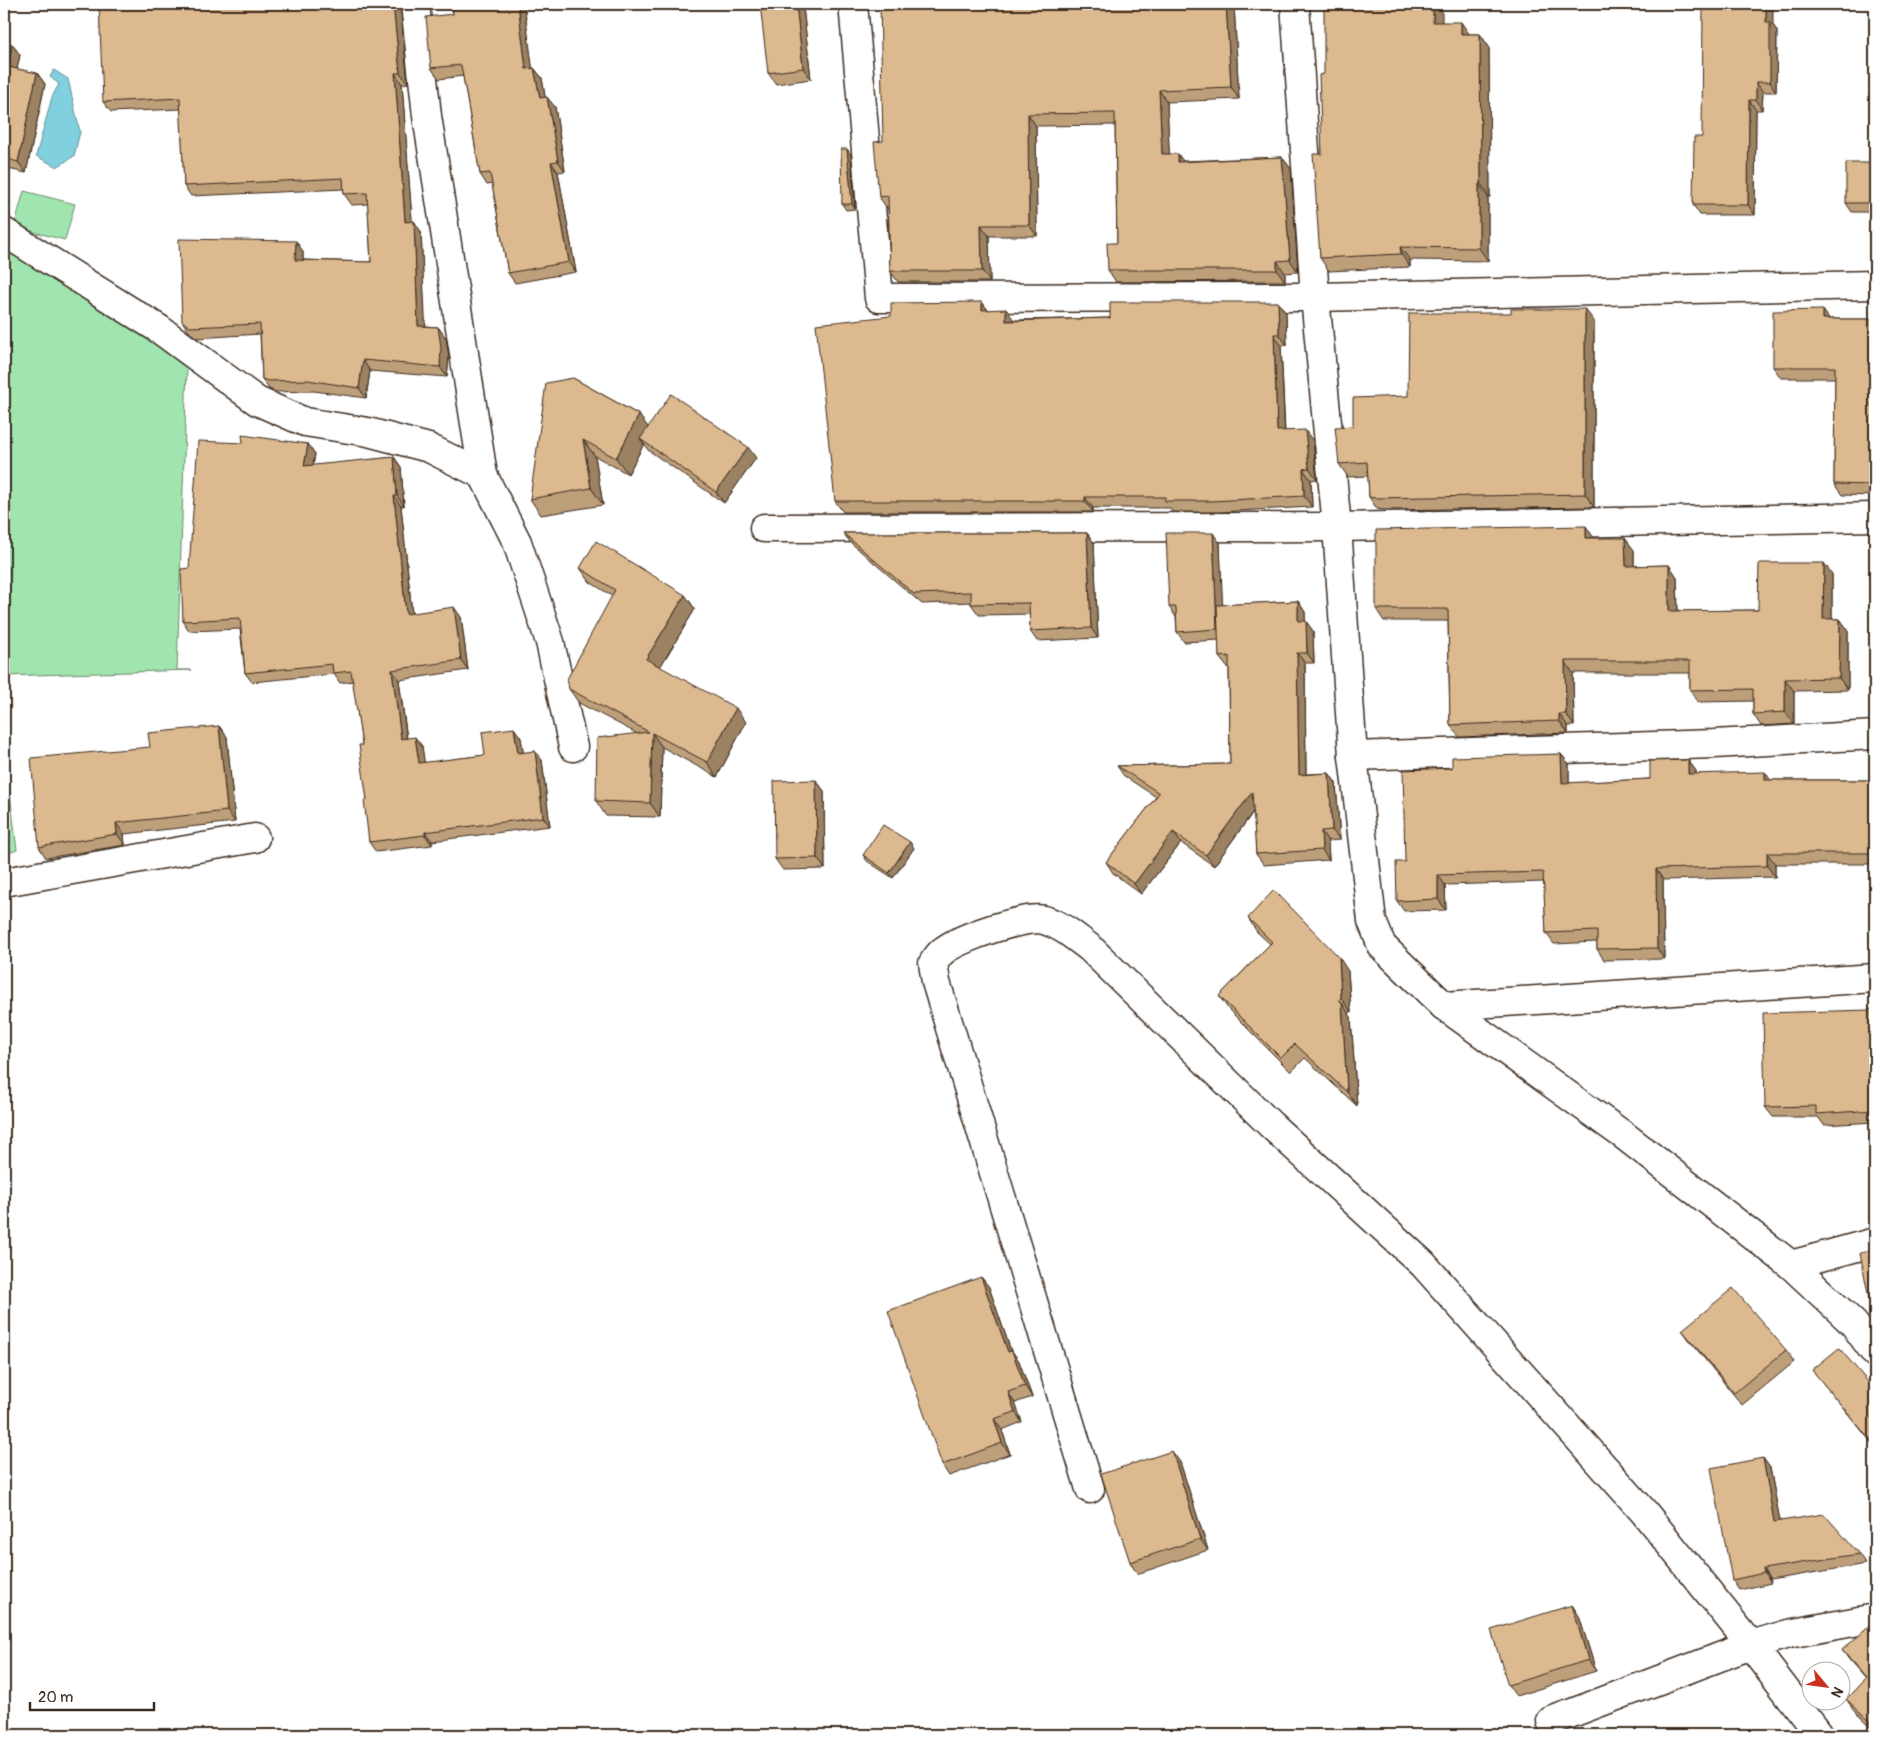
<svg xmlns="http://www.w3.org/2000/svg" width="1879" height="1739" font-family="Pangolin,sans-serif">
  <rect width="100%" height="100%" fill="#fff"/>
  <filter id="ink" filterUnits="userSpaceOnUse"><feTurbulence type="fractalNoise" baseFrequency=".02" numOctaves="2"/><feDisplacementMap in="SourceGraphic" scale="10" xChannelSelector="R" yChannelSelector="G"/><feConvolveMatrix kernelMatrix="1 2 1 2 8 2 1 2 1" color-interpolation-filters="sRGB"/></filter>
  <g filter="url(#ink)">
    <g fill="#a0e5b0" stroke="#6e8867">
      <polygon points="24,191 75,204 65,240 14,227"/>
      <polygon points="4,235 22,245 187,367 177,670 192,670 4,676"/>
      <polygon points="6,760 17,850 4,855 4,761"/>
    </g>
    <polygon fill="#81d0df" stroke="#658e92" points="54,70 68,79 80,132 74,156 57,167 36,156 52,97 59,84 50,77"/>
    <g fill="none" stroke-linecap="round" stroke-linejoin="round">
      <defs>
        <g id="minor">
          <polyline points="415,4 427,116 483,475 517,542 550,642 573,747"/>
          <polyline points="853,4 879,298 1315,297 1875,285"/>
          <polyline points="1295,4 1315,297 1337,527 1353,756 1372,921 1382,946 1444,1006 1626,1137 1791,1265 1854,1324 1875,1353"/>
          <polyline points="4,232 159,329 257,401 305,422 368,432 429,448 483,475"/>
          <polyline points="764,528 1337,527 1875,517"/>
          <polyline points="1353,756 1714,744 1875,735"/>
          <polyline points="4,882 255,838"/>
          <polyline points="1444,1006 1875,978"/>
          <polyline points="1791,1265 1875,1242"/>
          <path d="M1090,1489l-154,-507 -3,-19c3,-4 6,-9 10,-12 16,-13 82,-36 101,-31 18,5 31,17 46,28l181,177 152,139 221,248 107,133 69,90"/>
          <polyline points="1551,1721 1751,1645 1788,1634 1875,1618"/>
        </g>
      </defs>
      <use href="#minor" stroke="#3b2a1e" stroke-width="31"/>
      <use href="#minor" stroke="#fff" stroke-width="28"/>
    </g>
    <g fill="#bd9f7a" stroke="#3b2a1e">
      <polygon points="452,4 524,4 532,68 534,68 542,78 545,97 555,107 565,171 558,172 576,272 515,283 508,273 492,184 487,185 480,174 463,76 439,79 431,68 453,14"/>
      <polygon points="1234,4 1239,99 1167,102 1169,154 1183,161 1282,157 1291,169 1298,272 1285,273 1285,281 1116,282 1108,270 1117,243 1115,125 1036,126 1037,236 989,236 990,282 898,282 890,271 888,208 887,208 879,197 883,141"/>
      <polygon points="1875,4 1875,212 1852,212 1846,203 1873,163"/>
      <polygon points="399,6 408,83 402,84 412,222 414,221 421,232 425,326 438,327 446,338 449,357 447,377 370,371 366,398 314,391 275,392 269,389 262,379 260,334 197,338 189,332 182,321 296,241 303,252 303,260 371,262 368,204 352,205 344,194 344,189 191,196 184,186 181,109 111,112 103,102"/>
      <polygon points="803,7 811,79 776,84 768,73"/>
      <polygon points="1442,22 1469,34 1480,34 1489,47 1490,197 1488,197 1488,261 1410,260 1410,267 1329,271 1320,258 1322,154 1324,74"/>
      <polygon points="1773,25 1777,31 1776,92 1763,92 1762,110 1756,110 1755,215 1700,215 1693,205 1702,137"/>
      <polygon points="4,42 12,44 20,55 17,69 37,73 45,84 26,173 4,168"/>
      <polygon points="847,149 851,155 855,209 846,210 842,204"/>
      <polygon points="982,302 987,309 1014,320 1110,318 1278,302 1286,313 1287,345 1281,345 1285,431 1313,441 1317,479 1311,480 1312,507 1219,512 1172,512 1170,508 1093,508 1093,512 843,512 835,501"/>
      <polygon points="1511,313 1594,321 1594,507 1384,510 1377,509 1369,497 1368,476 1348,477 1339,464 1353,426 1408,396"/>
      <polygon points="1830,319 1875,319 1875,496 1842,495 1834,484 1835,378 1781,378 1773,367"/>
      <polygon points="573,378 639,415 648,428 756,458 724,503 648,450 644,444 628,474 595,456 603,505 541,515 530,499"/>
      <polygon points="243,443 308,444 315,454 313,466 394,457 401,467 404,506 401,506 412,613 461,617 468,670 399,680 407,738 422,746 424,763 485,755 514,728 521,738 523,752 542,760 550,826 432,841 432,845 376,852 369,842 367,800 362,745 353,681 340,683 334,674 252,682 245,673 240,629 189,631 183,621 189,568"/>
      <polygon points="843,533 1087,533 1094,543 1098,638 1037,641 1030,631 1030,614 979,615 971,604 971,602 922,604 851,543"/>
      <polygon points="1594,538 1634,550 1634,566 1669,565 1677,577 1678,611 1758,610 1832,574 1832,619 1840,619 1848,630 1848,690 1794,691 1794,724 1761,726 1753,714 1753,701 1698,702 1690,690 1690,673 1573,673 1574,726 1568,726 1568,733 1459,737 1450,725 1448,621 1384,621 1376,609"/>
      <polygon points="1220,543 1222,605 1298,601 1305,612 1305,621 1313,631 1314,663 1305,663 1306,774 1329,773 1336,783 1340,840 1328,841 1329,860 1264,865 1256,854 1254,811 1214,866 1181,843 1141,894 1113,873 1106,862 1156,797 1124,776 1117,766 1230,764 1229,667 1227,667 1219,657 1219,640 1184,642 1177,632 1176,617 1169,607"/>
      <polygon points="580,568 685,595 695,609 660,667 746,722 717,777 662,747 660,817 606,816 596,801 636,733 579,703 569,689 612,596 590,582"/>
      <polygon points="219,726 227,737 235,822 124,834 125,845 46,858 39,847 150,747"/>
      <polygon points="1561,754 1569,764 1569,783 1650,779 1688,760 1696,771 1696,774 1771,780 1875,780 1875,864 1775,864 1775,877 1663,880 1664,959 1604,960 1597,949 1597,942 1554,944 1546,933 1544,882 1445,885 1446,910 1404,911 1397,901 1405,862 1452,768"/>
      <polygon points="816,780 824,791 825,869 783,870 775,859"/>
      <polygon points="914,848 893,878 867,861 863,855"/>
      <polygon points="1248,918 1348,971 1351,1012 1349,1014 1351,1017 1357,1106 1305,1058 1291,1072 1229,1010 1219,996 1270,944 1257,932"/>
      <polygon points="1875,1008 1875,1122 1824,1125 1818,1117 1773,1117 1765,1107 1870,1010"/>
      <polygon points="981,1277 989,1287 1011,1351 1012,1351 1019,1361 1032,1397 1015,1403 1022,1422 1002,1430 1010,1454 949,1476 942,1465"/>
      <polygon points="1682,1330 1786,1350 1794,1362 1742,1405 1690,1341"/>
      <polygon points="1812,1370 1875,1390 1875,1447 1819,1378"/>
      <polygon points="1763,1458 1770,1468 1780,1521 1859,1554 1866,1564 1770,1580 1771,1583 1739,1590 1732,1580"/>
      <polygon points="1180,1462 1208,1550 1137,1574 1130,1562"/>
      <polygon points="1572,1605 1579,1616 1596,1671 1516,1696 1508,1685"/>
      <polygon points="1875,1629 1875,1730 1854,1710 1846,1699 1866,1679 1850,1661 1842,1650"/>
    </g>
    <g fill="#9a8263" stroke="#3b2a1e">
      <polygon points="393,4 400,4 408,83 400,73"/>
      <polygon points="518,4 524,4 534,80 526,69"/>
      <polygon points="796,4 801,4 803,7 811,79 803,68"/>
      <polygon points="1226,4 1234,4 1239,99 1231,87"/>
      <polygon points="1433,4 1442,4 1442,35 1433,22"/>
      <polygon points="1766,4 1773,4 1773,25 1777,31 1776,92 1770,82 1766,22"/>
      <polygon points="1461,22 1470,35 1461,34"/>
      <polygon points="1480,34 1489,47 1490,197 1481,184"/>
      <polygon points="12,44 20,55 15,78 8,67"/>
      <polygon points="534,68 542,78 547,108 540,98"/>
      <polygon points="37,73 45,84 26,173 18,162"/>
      <polygon points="395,73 402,84 413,233 405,222"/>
      <polygon points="1756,82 1763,92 1762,110 1756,100"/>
      <polygon points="1159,90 1167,102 1170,166 1162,154"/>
      <polygon points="547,97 555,107 565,171 558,161"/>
      <polygon points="1749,100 1756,110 1755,215 1748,205"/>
      <polygon points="1028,114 1036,126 1037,236 1029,225"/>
      <polygon points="847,149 851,155 855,209 852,204"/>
      <polygon points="1178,154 1186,165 1178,162"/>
      <polygon points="1282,157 1291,169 1298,272 1290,260"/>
      <polygon points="551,162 558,172 576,272 569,262"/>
      <polygon points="1479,184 1488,197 1488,261 1479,248"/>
      <polygon points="414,221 421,232 426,336 418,326"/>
      <polygon points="981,225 989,236 990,282 982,271"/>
      <polygon points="296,241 303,252 303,270 295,260"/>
      <polygon points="1400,247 1410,260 1410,267 1401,254"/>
      <polygon points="1277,261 1285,273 1285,281 1277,270"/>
      <polygon points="982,302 990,313 982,310"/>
      <polygon points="1278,302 1286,313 1287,345 1279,334"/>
      <polygon points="1006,309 1014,320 1006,321"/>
      <polygon points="1585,309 1594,321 1594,507 1585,494"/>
      <polygon points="1823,310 1831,321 1823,319"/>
      <polygon points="438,327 446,338 449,357 447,377 440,367"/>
      <polygon points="1274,334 1281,345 1285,442 1277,431"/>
      <polygon points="363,360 370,371 366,398 359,388"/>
      <polygon points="639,415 651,431 640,439 644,444 628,474 616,458"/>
      <polygon points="1305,430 1313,441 1317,479 1309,468"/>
      <polygon points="583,440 595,456 603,505 591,488"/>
      <polygon points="308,444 315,454 311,476 304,466"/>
      <polygon points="748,447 756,458 724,503 716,492"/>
      <polygon points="394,457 401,467 404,506 397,496"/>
      <polygon points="1303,469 1311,480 1312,507 1304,496"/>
      <polygon points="394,496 401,506 413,624 406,614"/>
      <polygon points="1085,497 1093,508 1093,512 1085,501"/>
      <polygon points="1586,526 1594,538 1586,538"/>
      <polygon points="1087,533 1094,543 1098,638 1091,628"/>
      <polygon points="1213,533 1220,543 1224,639 1217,629"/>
      <polygon points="1625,538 1634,550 1634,578 1626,566"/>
      <polygon points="1824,563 1832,574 1832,630 1823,619"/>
      <polygon points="1669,565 1677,577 1678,623 1669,611"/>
      <polygon points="685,595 695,609 656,674 646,659"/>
      <polygon points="1298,601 1305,612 1306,632 1298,621"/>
      <polygon points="454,607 461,617 468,670 461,660"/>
      <polygon points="1840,619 1848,630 1848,690 1839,678"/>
      <polygon points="1306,621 1313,631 1314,663 1307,653"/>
      <polygon points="1297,653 1305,663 1306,785 1299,775"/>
      <polygon points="1565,661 1573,673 1574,726 1566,714"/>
      <polygon points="392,670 399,680 408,749 401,739"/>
      <polygon points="1785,679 1794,691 1794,724 1785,712"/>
      <polygon points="736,708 746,722 717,777 707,762"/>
      <polygon points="1559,714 1568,726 1568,733 1559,721"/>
      <polygon points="219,726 227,737 235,822 227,811"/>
      <polygon points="514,728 521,738 525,763 518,753"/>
      <polygon points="652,733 662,747 660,817 650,803"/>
      <polygon points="415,737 422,746 426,773 419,763"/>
      <polygon points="535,751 542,760 550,826 543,817"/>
      <polygon points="1561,754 1569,764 1569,794 1562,783"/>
      <polygon points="1688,760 1696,771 1696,785 1688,774"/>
      <polygon points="1765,772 1772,782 1765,780"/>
      <polygon points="1329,773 1336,783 1340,840 1332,830"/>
      <polygon points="816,780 824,791 825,869 817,858"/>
      <polygon points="1252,792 1260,802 1214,866 1206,855"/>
      <polygon points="116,823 124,834 125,845 117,834"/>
      <polygon points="1321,831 1328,841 1329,860 1322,850"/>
      <polygon points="425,832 432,841 432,845 425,835"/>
      <polygon points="1173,832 1181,843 1141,894 1134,884"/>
      <polygon points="910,842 914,848 893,878 889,873"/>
      <polygon points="1767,853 1775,864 1775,877 1767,866"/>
      <polygon points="1656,869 1663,880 1664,959 1657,948"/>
      <polygon points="1438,875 1445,885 1446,910 1438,899"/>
      <polygon points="1339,957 1348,971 1351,1012 1341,998"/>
      <polygon points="1342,1003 1351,1017 1357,1106 1347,1092"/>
      <polygon points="981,1277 989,1287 1015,1363 1008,1352"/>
      <polygon points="1012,1351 1019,1361 1032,1397 1025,1386"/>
      <polygon points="1008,1392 1015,1403 1022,1422 1015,1412"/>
      <polygon points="994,1419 1002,1430 1010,1454 1002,1443"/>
      <polygon points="1172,1451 1180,1462 1208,1550 1200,1539"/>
      <polygon points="1763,1458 1770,1468 1782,1532 1774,1522"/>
      <polygon points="1763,1569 1770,1580 1771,1583 1764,1573"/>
      <polygon points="1572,1605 1579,1616 1596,1671 1588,1660"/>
    </g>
    <g fill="#dcb98e" stroke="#3b2a1e">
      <polygon points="99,4 393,4 400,73 395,73 405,222 414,221 418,326 438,327 441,347 440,367 363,360 359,388 307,380 268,381 262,379 260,324 190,327 182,321 179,239 296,241 295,260 371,262 367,193 344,194 343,178 184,186 180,98 103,102"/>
      <polygon points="452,4 518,4 526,69 534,68 540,98 547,97 558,161 551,162 569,262 508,273 490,173 480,174 461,65 431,68 426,17 453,14"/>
      <polygon points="760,4 796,4 803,68 768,73"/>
      <polygon points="880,4 1226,4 1231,87 1159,90 1162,154 1178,154 1178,162 1282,157 1290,260 1277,261 1277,270 1108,270 1107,243 1117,243 1115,113 1028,114 1029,225 981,225 982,271 890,271 888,196 879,197 874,142 883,141"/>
      <polygon points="1324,4 1433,4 1433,22 1461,22 1461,34 1480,34 1481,184 1479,184 1479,248 1400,247 1401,254 1320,258 1313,154 1322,154 1319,75 1324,74"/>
      <polygon points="1703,4 1766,4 1766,22 1770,22 1770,82 1756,82 1756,100 1749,100 1748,205 1693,205 1694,137 1702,137"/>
      <polygon points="1872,4 1875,4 1875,203 1846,203 1846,163 1873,163"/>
      <polygon points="4,42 12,44 8,67 37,73 18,162 4,158"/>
      <polygon points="841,149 847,149 852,204 842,204"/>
      <polygon points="982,302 982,310 1006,309 1006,321 1110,318 1110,302 1278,302 1279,334 1274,334 1277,431 1305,430 1309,468 1303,469 1304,496 1211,501 1165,501 1165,497 1085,497 1085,501 835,501 816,324 891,316 891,303"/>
      <polygon points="1511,309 1585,309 1585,494 1375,498 1369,497 1367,462 1339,464 1335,427 1353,426 1353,398 1408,396 1409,313 1511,313"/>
      <polygon points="1823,310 1823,319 1875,319 1875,485 1834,484 1835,367 1773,367 1773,311"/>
      <polygon points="573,378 639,415 616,458 583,440 591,488 530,499 546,383"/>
      <polygon points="671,394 748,447 716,492 640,439"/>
      <polygon points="242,435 308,444 304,466 394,457 397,496 394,496 406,614 454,607 461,660 392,670 401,739 415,737 419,763 485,755 482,732 514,728 518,753 535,751 543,817 425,832 425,835 369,842 364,800 367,800 359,745 362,745 351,671 333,673 332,664 245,673 240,618 183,621 181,569 189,568 198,441 243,443"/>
      <polygon points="1586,526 1586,538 1625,538 1626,566 1669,565 1669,611 1758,610 1759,563 1824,563 1823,619 1840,619 1839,678 1785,679 1785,712 1753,714 1753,689 1690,690 1690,661 1565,661 1566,714 1559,714 1559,721 1450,725 1448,609 1376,609 1376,530"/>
      <polygon points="843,533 1087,533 1091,628 1030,631 1029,603 971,604 971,592 914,594"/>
      <polygon points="1166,533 1213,533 1217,629 1177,632 1176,607 1169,607"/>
      <polygon points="596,541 685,595 646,659 736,708 707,762 652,733 650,803 596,801 597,738 649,732 569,689 567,679 615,590 580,568"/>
      <polygon points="1298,601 1298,621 1306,621 1307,653 1297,653 1299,775 1329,773 1332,830 1321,831 1322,850 1256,854 1252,792 1206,855 1173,832 1134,884 1106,862 1159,793 1117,766 1230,764 1229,656 1219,657 1217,605"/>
      <polygon points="219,726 227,811 116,823 117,834 39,847 31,758 150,747 148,733"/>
      <polygon points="1561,754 1562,783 1650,779 1650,761 1688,760 1688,774 1765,772 1765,780 1875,780 1875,853 1767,853 1767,866 1656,869 1657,948 1597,949 1597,931 1546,933 1543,872 1438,875 1438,899 1397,901 1396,862 1405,862 1403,770 1452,768 1452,757"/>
      <polygon points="816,780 817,858 775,859 774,781"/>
      <polygon points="883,825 910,842 889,873 863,855"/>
      <polygon points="1274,890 1339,957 1341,998 1339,1000 1342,1003 1347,1092 1295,1044 1281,1058 1219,996 1272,942 1248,918"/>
      <polygon points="1875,1008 1875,1110 1816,1114 1816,1106 1765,1107 1763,1013 1870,1010 1870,1009"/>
      <polygon points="1875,1249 1875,1324 1874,1324 1860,1253"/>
      <polygon points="981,1277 1008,1352 1012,1351 1025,1386 1008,1392 1015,1412 994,1419 1002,1443 942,1465 888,1311"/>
      <polygon points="1733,1288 1786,1350 1734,1393 1682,1330"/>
      <polygon points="1839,1348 1875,1390 1875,1446 1812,1370"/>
      <polygon points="1172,1451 1200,1539 1130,1562 1101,1474"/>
      <polygon points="1763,1458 1774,1522 1824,1514 1859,1554 1763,1569 1764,1573 1732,1580 1711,1468"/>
      <polygon points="1572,1605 1588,1660 1508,1685 1491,1630"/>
      <polygon points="1871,1625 1875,1629 1875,1726 1846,1699 1866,1678 1842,1650"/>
    </g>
  </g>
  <rect width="1879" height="1739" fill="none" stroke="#fff" stroke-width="20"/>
  <rect x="10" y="10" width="1859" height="1719" fill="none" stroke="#3b2a1e" stroke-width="2" filter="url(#ink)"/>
  <g transform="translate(1826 1686) rotate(119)"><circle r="24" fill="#ffffff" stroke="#b1aaa5"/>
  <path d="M0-4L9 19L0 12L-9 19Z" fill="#c8321e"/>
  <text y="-8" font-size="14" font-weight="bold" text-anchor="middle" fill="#3b2a1e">N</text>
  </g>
  <path d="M30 1702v8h124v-8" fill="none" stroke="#3b2a1e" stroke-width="2.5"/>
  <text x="38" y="1702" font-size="15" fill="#3b2a1e" stroke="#ffffff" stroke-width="4" paint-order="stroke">20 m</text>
</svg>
